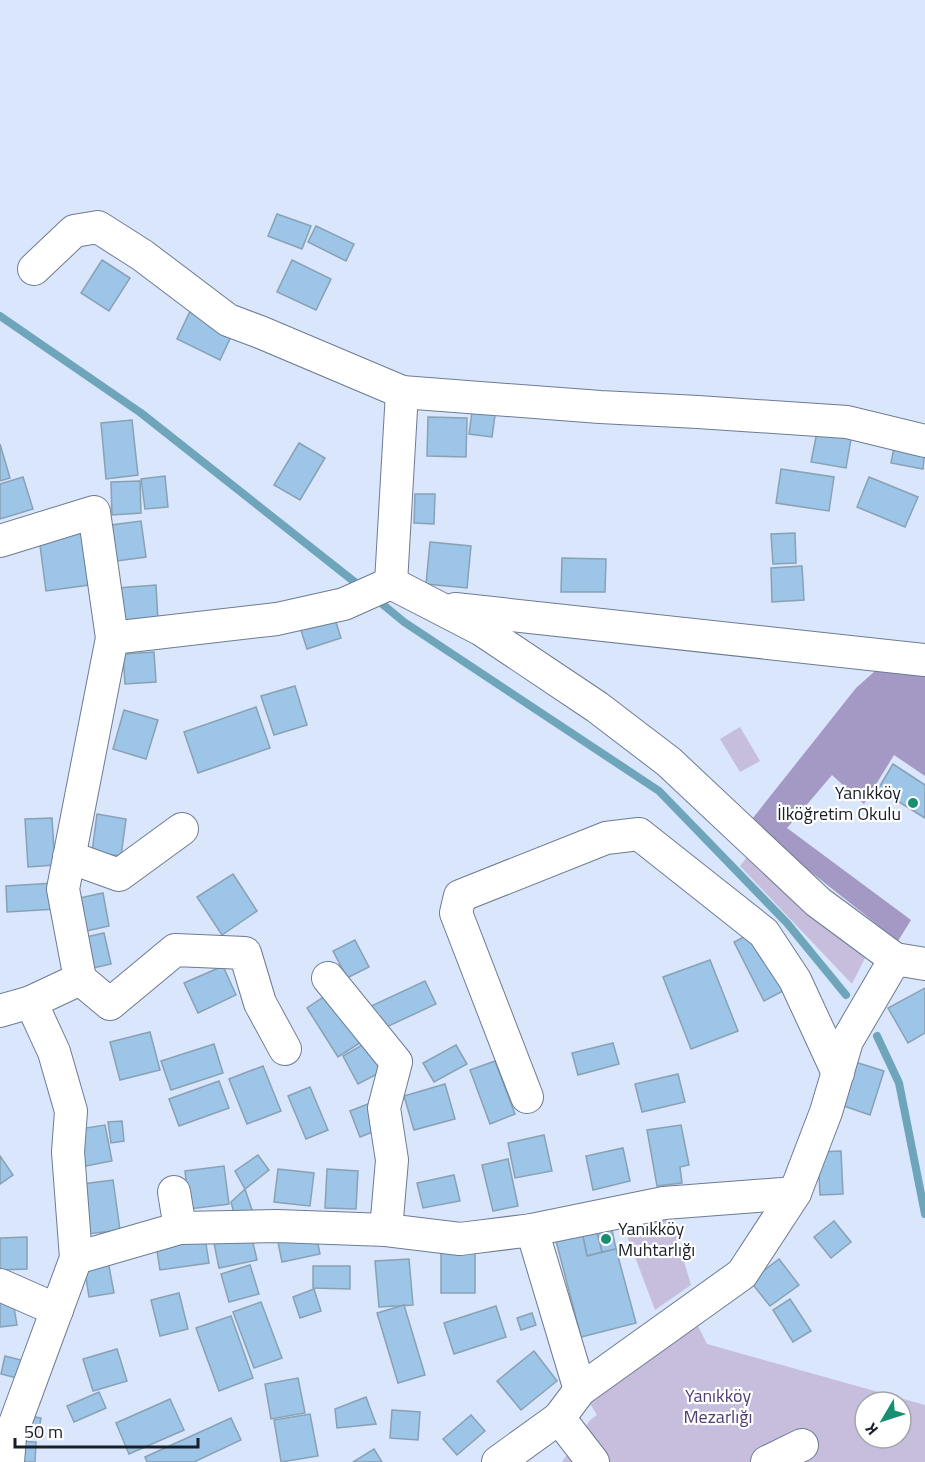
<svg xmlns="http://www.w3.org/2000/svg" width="925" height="1462" font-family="'Titillium Web',sans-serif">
  <rect width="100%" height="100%" fill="#d9e6fb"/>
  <g fill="#c6bedc" fill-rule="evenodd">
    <polygon points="740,727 760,761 740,772 720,739"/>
    <polygon points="751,852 865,958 852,984 740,866"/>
    <polygon points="668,1208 691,1285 655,1310 620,1217"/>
    <path d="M696,1322l11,22 218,61v57h-363l28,-42 7,-5 -14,-23zM865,1402h36v36h-36z"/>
  </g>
  <polygon fill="#a498c4" points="914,669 925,675 925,776 894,755 864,804 832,775 787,828 911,920 898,941 749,823 856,688 875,671"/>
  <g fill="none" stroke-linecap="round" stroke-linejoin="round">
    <g stroke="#6fa5bb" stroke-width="8">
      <polyline points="0,316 141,413 361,587"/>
      <polyline points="375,598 404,622 659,791 787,923 846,995"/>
      <polyline points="877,1036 899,1083 925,1214"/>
    </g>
  </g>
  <g fill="#9cc5e7" stroke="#89a1b5" stroke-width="1.5">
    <polygon points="277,214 311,226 302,249 268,236"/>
    <polygon points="316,226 354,244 346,261 308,242"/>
    <polygon points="102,260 130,278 109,311 81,293"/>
    <polygon points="292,260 331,279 316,310 277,292"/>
    <polygon points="192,307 235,328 220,360 177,339"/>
    <polygon points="473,405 496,408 492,437 469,434"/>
    <polygon points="428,417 467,418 466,457 427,456"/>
    <polygon points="132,420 138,475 106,479 101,423"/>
    <polygon points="817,432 851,439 846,468 811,462"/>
    <polygon points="895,442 925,448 923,469 891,463"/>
    <polygon points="299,443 325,458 300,500 274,485"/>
    <polygon points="0,444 10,478 0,481"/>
    <polygon points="781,469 834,477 829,511 776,503"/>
    <polygon points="165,476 168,507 145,509 141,479"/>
    <polygon points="23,477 33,509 0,519 0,484"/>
    <polygon points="869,477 918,497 905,527 857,507"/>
    <polygon points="140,481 141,513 112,515 111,482"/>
    <polygon points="415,494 435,494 434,524 414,523"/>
    <polygon points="141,521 146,557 117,561 111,525"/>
    <polygon points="82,532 89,585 46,591 39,538"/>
    <polygon points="795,533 796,563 773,564 771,534"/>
    <polygon points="430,542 471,546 467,588 426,584"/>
    <polygon points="562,558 606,559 605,592 561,592"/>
    <polygon points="802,566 804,600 772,602 771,568"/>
    <polygon points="156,585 158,620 120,623 117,588"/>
    <polygon points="333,613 341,638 307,649 299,624"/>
    <polygon points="154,652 156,682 125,684 123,654"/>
    <polygon points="295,686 307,725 274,735 261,696"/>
    <polygon points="256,707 270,748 198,773 184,732"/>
    <polygon points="124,710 158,720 146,759 113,749"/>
    <polygon points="893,764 925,785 925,818 878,789"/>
    <polygon points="97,814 126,819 121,856 92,852"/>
    <polygon points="52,818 55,865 28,867 25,819"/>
    <polygon points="233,874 257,911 222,935 197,897"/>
    <polygon points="54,883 56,909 7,912 6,886"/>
    <polygon points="103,893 109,926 77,933 70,900"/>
    <polygon points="755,931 785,990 764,1001 734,942"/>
    <polygon points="104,933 111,964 84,970 77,939"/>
    <polygon points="355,940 369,967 347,978 333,951"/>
    <polygon points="710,960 738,1031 691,1049 663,977"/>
    <polygon points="223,966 236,995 198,1013 184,983"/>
    <polygon points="425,981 436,1004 380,1030 369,1007"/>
    <polygon points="925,988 925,1033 908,1043 888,1008"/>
    <polygon points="331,992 363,1041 338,1057 307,1008"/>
    <polygon points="150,1032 160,1070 120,1080 110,1042"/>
    <polygon points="369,1041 385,1070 358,1084 343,1056"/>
    <polygon points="613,1043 619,1064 578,1075 572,1053"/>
    <polygon points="214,1044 223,1073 171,1090 161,1061"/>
    <polygon points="456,1045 467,1064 434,1082 423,1063"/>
    <polygon points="495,1061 515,1114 490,1124 470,1070"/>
    <polygon points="852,1061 884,1071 870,1115 838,1104"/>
    <polygon points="263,1066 281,1111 247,1124 229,1079"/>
    <polygon points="678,1074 685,1102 642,1112 635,1084"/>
    <polygon points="219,1081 229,1108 179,1126 169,1099"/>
    <polygon points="445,1084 455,1119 414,1130 404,1096"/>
    <polygon points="310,1087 328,1130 306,1139 288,1096"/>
    <polygon points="373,1102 383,1128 360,1137 350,1111"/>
    <polygon points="122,1121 124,1141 111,1143 108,1122"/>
    <polygon points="105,1125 112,1161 80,1167 73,1130"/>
    <polygon points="681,1125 689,1165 680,1167 682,1183 657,1186 647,1130"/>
    <polygon points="544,1135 552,1171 515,1178 508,1143"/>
    <polygon points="623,1148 630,1181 593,1190 586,1156"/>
    <polygon points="841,1151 843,1194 820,1195 818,1152"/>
    <polygon points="258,1155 269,1170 245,1189 235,1171"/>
    <polygon points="0,1156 13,1175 0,1184"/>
    <polygon points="508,1159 518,1206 493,1211 482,1165"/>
    <polygon points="224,1166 229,1204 189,1209 185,1171"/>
    <polygon points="278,1169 314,1173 310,1206 274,1202"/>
    <polygon points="327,1169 358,1171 356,1209 325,1208"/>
    <polygon points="454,1175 460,1201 423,1208 417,1183"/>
    <polygon points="113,1180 120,1230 88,1234 82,1184"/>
    <polygon points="245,1189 255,1219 237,1224 231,1202"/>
    <polygon points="834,1221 851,1242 831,1258 814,1237"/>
    <polygon points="611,1225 616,1249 602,1252 596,1229"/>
    <polygon points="596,1229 602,1252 587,1256 582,1232"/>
    <polygon points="250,1230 257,1260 219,1268 213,1238"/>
    <polygon points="204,1231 209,1263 160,1270 155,1238"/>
    <polygon points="582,1232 587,1256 616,1249 636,1323 581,1337 555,1237"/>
    <polygon points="316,1234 320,1254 282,1262 278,1242"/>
    <polygon points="27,1237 27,1269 0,1270 0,1238"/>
    <rect x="441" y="1245" width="34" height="48"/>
    <polygon points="409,1259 413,1305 379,1307 375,1261"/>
    <polygon points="779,1259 799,1285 770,1306 750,1281"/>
    <polygon points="108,1261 114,1293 89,1297 84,1265"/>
    <polygon points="250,1265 259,1294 229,1302 221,1274"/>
    <polygon points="313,1266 350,1266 350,1289 313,1288"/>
    <polygon points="314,1289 321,1311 300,1318 293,1297"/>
    <polygon points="179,1293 188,1329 160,1336 151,1300"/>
    <polygon points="790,1299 811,1331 793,1342 773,1310"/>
    <polygon points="13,1301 17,1325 0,1327 0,1303"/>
    <polygon points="261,1302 282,1358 254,1368 233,1312"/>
    <polygon points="404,1305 425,1375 398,1383 377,1313"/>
    <polygon points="496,1306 506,1337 454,1354 444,1323"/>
    <polygon points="532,1313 536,1325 521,1330 517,1318"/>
    <polygon points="231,1316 253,1378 219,1391 196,1328"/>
    <polygon points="117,1349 127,1381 93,1391 83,1359"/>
    <polygon points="534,1351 557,1381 521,1410 497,1381"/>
    <polygon points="5,1356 29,1362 25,1380 1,1374"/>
    <polygon points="298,1378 305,1413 271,1419 265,1384"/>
    <polygon points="99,1392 106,1408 74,1422 67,1406"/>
    <polygon points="366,1397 376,1424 337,1428 335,1409"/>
    <polygon points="170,1399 184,1430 129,1454 116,1423"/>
    <polygon points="392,1410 420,1412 418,1440 390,1438"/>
    <polygon points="21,1414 41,1418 37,1438 17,1434"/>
    <polygon points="310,1414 318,1456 281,1462 274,1420"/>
    <polygon points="471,1415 485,1431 457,1455 443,1439"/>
    <polygon points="231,1418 241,1440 194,1462 147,1462 145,1457"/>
    <polygon points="15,1441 36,1442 35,1462 13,1462"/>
    <polygon points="374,1449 382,1462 353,1462"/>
  </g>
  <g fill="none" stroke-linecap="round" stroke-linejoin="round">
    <defs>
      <g id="minor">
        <polyline points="34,269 74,231 98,227 142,255 228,320 260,332 402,392 600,407 698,412 847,422 925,441"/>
        <polyline points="0,541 94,512 112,638 63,889 80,979 31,1002 0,1011"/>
        <polyline points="391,583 482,630 597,707 669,762 818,902 895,959"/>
        <polyline points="391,583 402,392"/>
        <polyline points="455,609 925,660"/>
        <polyline points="112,638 277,619 344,604 391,583"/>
        <polyline points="69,857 119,875 182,829"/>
        <polyline points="328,978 396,1062 384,1108 392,1160 386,1230"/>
        <polyline points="80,979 110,1004 175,950 245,953 260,1003 285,1049"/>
        <polyline points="527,1097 456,913 460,896 606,838 639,834 764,933 795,980 838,1073"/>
        <polyline points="174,1192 180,1228"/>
        <polyline points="532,1230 580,1390"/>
        <polyline points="76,1258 180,1228 277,1226 386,1230 460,1239 532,1230 664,1203 795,1193"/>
        <polyline points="0,1285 57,1310"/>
        <polyline points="559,1418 593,1462"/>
        <polyline points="8,1462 10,1437 76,1258 68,1152 71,1111 54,1052 31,1002"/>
        <polyline points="498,1462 559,1418 580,1390 742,1274 795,1193 826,1112 847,1041 895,959 925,964"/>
        <polyline points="767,1462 802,1445"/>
      </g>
    </defs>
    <use href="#minor" stroke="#6d7b93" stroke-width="34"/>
    <use href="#minor" stroke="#fff" stroke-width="32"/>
  </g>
  <g fill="#188f72" stroke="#fff" stroke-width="2">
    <circle cx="913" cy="803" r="6"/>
    <circle cx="606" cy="1239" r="6"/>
  </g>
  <g text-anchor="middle" stroke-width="4.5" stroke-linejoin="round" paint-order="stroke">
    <g font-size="18" fill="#191e28" stroke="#fff" text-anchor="end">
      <text x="901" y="799">Yanıkköy<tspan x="901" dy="21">İlköğretim Okulu</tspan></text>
      <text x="618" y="1235" text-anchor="start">Yanıkköy<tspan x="618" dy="21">Muhtarlığı</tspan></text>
    </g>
    <g font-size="18" fill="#503c75" stroke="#fff">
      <text x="718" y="1402">Yanıkköy<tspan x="718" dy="21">Mezarlığı</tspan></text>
    </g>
  </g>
  <g transform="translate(883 1420) rotate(231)"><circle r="28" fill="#ffffff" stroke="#a3a5a9" stroke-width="1.5"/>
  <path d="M0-4.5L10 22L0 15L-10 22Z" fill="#188f72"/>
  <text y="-9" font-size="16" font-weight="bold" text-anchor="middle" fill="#191e28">K</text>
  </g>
  <path d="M15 1438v9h183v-9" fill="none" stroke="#191e28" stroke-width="3"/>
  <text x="24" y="1438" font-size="18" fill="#191e28" stroke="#ffffff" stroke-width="4.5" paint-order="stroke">50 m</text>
</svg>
